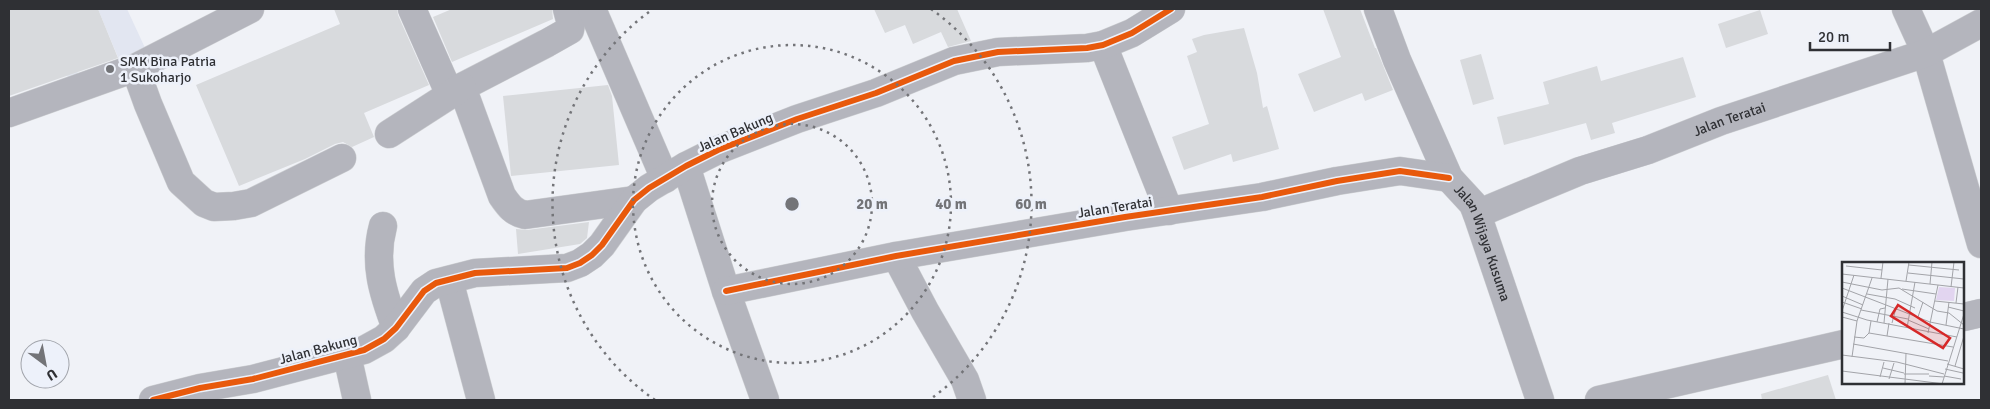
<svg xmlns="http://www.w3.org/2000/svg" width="1990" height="409" font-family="Signika,sans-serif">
  <rect width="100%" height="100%" fill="#f0f2f7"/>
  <polygon fill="#e2e6f1" points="27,9 50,9 80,78 120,62 98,9 127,9 146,50 108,77 9,116 9,105 69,80 51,35 9,53 9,37 33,28"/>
  <g fill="#d8dadd">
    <polygon points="9,9 98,9 118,58 9,96"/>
    <polygon points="334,9 397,9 398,15 429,85 364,113 374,137 352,147 343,142 335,144 305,159 239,186 196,85 340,24"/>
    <polygon points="452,9 552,9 553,19 452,62 433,17"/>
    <polygon points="874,9 957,9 971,41 948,47 941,32 913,44 905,25 885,33"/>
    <polygon points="1323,9 1360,9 1375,48 1376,48 1393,90 1365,101 1362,93 1314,112 1298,74 1341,57"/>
    <polygon points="1760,10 1768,34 1726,48 1718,24"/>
    <polygon points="1244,28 1257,73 1263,108 1267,106 1279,149 1233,162 1231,154 1184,170 1172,137 1209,124 1187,56 1197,52 1192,39 1204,35"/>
    <polygon points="1481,54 1494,99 1473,105 1460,60"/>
    <polygon points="1683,57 1696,97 1612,123 1615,133 1591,140 1586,123 1504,145 1497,117 1549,104 1543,82 1597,66 1601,81"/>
    <polygon points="608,85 612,96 619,165 511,176 503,96"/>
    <polygon points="589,222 587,238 580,244 518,254 516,229 527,230"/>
    <polygon points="1828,375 1836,400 1762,400 1761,394"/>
  </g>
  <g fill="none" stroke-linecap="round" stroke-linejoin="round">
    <defs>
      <g id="minor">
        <polyline points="412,9 450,95"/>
        <path d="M567,9l4,15 -1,6 -23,13 -85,44 40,109c7,10 11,16 23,19l109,-15"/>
        <polyline points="592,9 665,179"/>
        <path id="s1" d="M1378,9l19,51 52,118 24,26 4,10 63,186"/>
        <polyline points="1906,9 1926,53 1981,244"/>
        <polyline points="1103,45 1169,211"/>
        <polyline points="135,68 148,104 181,182 204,203 214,207 234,206 251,203 342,158"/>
        <polyline points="9,113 135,68 250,9"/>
        <polyline points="389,134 462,87"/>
        <polyline points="686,166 726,291 765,400"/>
        <path id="s2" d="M1477,214l103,-43 68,-21 73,-29 205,-68 55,-30"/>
        <path d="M383,226c-10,37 0,68 13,102"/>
        <polyline points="896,256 925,311 965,380 972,400"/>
        <polyline points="449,280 481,400"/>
        <polyline points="726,291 896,256 1125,217 1262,197 1337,181 1400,171 1449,178"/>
        <polyline points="1964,317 1981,313"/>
        <polyline points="347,355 357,400"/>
        <polyline points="153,400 200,388 253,379 364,350 384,339 396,328 424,291 436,283 475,273 567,268 580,263 592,255 602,245 634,200 649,188 686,166 718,150 797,119 876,93 954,61 998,52 1087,48 1103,45 1132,33 1171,9"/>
        <polyline points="1599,400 1844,344"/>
      </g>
    </defs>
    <use href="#minor" stroke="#ced0d3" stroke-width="29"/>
    <use href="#minor" stroke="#b4b5bd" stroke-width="28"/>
    <defs>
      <g id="cycleway">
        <polyline points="726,291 896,256 1125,217 1262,197 1337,181 1400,171 1449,178"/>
        <polyline points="153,400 200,388 253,379 364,350 384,339 396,328 424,291 436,283 475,273 567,268 580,263 592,255 602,245 634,200 649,188 686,166 718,150 797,119 876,93 954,61 998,52 1087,48 1103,45 1132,33 1171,9"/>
      </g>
    </defs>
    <use href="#cycleway" stroke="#edf1fa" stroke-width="9"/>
    <use href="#cycleway" stroke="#e8590c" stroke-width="6"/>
  </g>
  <g fill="none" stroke="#737478" stroke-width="2.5" stroke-dasharray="2.5 5">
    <circle cx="792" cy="204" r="80"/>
    <circle cx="792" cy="204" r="159"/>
    <path d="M655 400A239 239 0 0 1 653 9M931 9A239 239 0 0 1 929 400"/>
  </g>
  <circle fill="#737478" stroke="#edf1fa" stroke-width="2" cx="110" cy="69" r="5"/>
  <g text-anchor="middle" stroke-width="5" stroke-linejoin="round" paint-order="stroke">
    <g font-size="14" fill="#2f3034" stroke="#edf1fa" text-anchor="start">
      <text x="120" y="66">SMK Bina Patria<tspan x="120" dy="16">1 Sukoharjo</tspan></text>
    </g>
    <g font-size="14" fill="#2f3034" stroke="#edf1fa">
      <text dy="5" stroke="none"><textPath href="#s2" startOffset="270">Jalan Teratai</textPath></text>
      <text transform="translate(735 132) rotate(-23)" y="5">Jalan Bakung</text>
      <text transform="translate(1115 207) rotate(-9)" y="5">Jalan Teratai</text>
      <text dy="5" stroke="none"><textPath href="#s1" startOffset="258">Jalan Wijaya Kusuma</textPath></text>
      <text transform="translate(318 349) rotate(-15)" y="5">Jalan Bakung</text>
    </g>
  </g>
  <g transform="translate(1842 262)">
    <rect width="122" height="122" fill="#f0f2f7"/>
    <path d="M97,25l16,1 -1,13 -18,-1z" fill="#e2d5f0"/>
    <path fill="none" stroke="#a3a4a9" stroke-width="1" d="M67,3l50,5M4,4l36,4M66,11l56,6M0,12l122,14M39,16l2,-16M64,19l3,-19M0,20l40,8 17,-2 38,23 12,2 15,12M88,22l2,-22M109,25l3,-25M0,26l88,34 34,7M60,27l34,5M25,32l28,5 20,9M0,34l21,9M93,39l29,3M0,40l20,7M114,41l2,-16M106,45l16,4M19,48l47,9M0,49l12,-36M0,50l25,8 90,17M0,55l15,4M76,55l5,-15M66,58l21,9M29,59l-2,12 18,3 2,-13M35,60l3,-13 5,-1M42,61l4,-44M50,61l4,-15M104,63l3,-23M65,66l8,-46M86,71l10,-48M45,74l66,11M12,75l10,1 5,-5M11,82l95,17M0,93l55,7 47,12M10,95l5,-36 15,-43M105,102l17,5M113,104l9,-30M41,106l21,5M103,107l18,4M0,109l102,13M62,112h25M87,114l15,1M102,114l17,3M38,115l4,-15M47,117l5,-16M63,122l1,-31M100,122l22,-70"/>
    <path fill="#d62828" fill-opacity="0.15" stroke="#d62828" stroke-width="2.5" d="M56,43l52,33 -7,10 -52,-32z"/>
    <rect width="122" height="122" fill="none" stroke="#2f3034" stroke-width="2.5"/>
  </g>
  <circle cx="792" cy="204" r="8" fill="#737478" stroke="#edf1fa" stroke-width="2.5"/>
  <g font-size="15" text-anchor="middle" font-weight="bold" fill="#737478" stroke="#edf1fa" stroke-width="5" stroke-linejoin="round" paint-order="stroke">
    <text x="872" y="209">20 m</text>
    <text x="951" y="209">40 m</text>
    <text x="1031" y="209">60 m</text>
  </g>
  <rect width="1990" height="409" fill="none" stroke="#2f3034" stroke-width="20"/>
  <g transform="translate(45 364) rotate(148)"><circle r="24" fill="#edf1fa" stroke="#a1a4ab"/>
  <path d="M0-4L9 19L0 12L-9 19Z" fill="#737478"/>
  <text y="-8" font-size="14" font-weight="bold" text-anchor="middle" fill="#2f3034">U</text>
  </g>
  <path d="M1810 42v8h80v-8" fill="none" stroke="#2f3034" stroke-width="2.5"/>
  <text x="1818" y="42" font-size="15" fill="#2f3034" stroke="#edf1fa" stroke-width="4" paint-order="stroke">20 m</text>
</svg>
